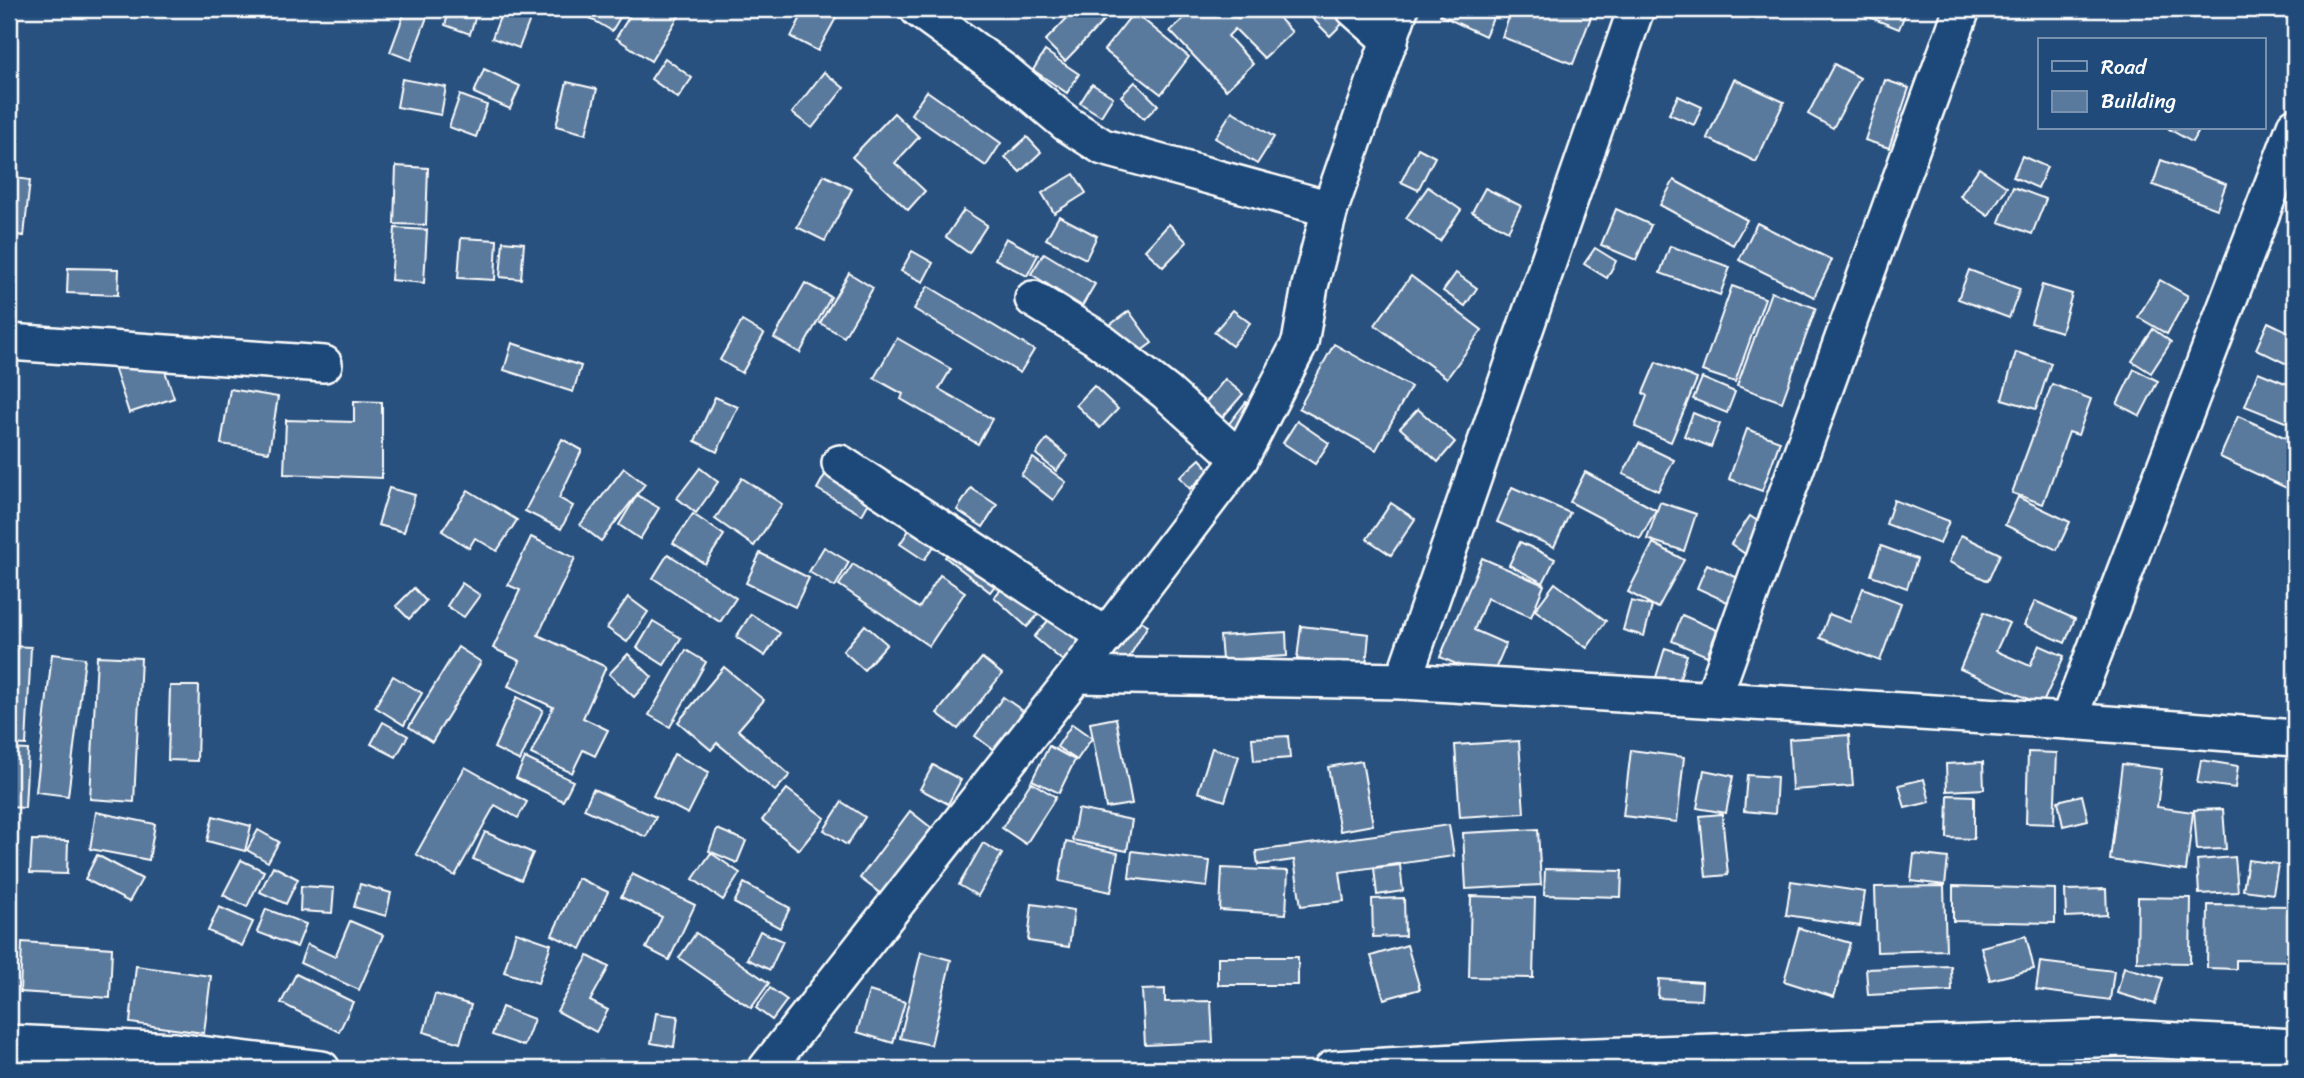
<svg xmlns="http://www.w3.org/2000/svg" width="2304" height="1078" font-family="Sriracha,sans-serif">
  <rect width="100%" height="100%" fill="#28517f"/>
  <filter id="ink" filterUnits="userSpaceOnUse"><feTurbulence type="fractalNoise" baseFrequency=".0143" numOctaves="2"/><feDisplacementMap in="SourceGraphic" scale="14" xChannelSelector="R" yChannelSelector="G"/><feConvolveMatrix kernelMatrix="1 2 1 2 8 2 1 2 1" color-interpolation-filters="sRGB"/></filter>
  <g filter="url(#ink)">
    <g fill="#5a7a9d" stroke="#fff" stroke-width="2">
      <polygon points="406,9 430,9 411,60 390,52"/>
      <polygon points="450,9 478,9 470,34 445,25"/>
      <polygon points="503,9 534,9 519,48 492,38"/>
      <polygon points="575,9 625,9 612,31"/>
      <polygon points="634,9 683,9 651,61 616,38"/>
      <polygon points="805,9 819,9 836,18 818,51 791,37"/>
      <polygon points="1076,9 1115,9 1065,61 1045,41"/>
      <polygon points="1194,9 1229,9 1238,18 1249,9 1271,9 1292,32 1264,58 1235,29 1228,36 1253,64 1226,90 1170,31"/>
      <polygon points="1303,9 1337,9 1347,19 1330,36"/>
      <polygon points="1443,9 1483,9 1495,14 1485,36 1440,15"/>
      <polygon points="1512,9 1594,9 1573,64 1502,37"/>
      <polygon points="1849,9 1907,9 1899,29"/>
      <polygon points="1134,12 1189,57 1161,94 1104,50"/>
      <polygon points="1045,51 1079,74 1067,93 1033,70"/>
      <polygon points="665,58 692,78 678,98 651,79"/>
      <polygon points="1834,64 1860,78 1833,128 1808,114"/>
      <polygon points="484,69 520,86 510,109 474,93"/>
      <polygon points="824,72 844,88 812,128 792,113"/>
      <polygon points="402,79 446,87 441,115 397,107"/>
      <polygon points="1734,79 1784,102 1756,162 1707,138"/>
      <polygon points="1885,80 1909,88 1889,148 1865,140"/>
      <polygon points="567,82 597,89 586,134 556,126"/>
      <polygon points="1135,82 1158,105 1144,119 1121,96"/>
      <polygon points="1092,84 1113,97 1101,116 1080,103"/>
      <polygon points="927,91 1001,143 986,166 911,114"/>
      <polygon points="460,95 487,105 476,137 449,127"/>
      <polygon points="1678,96 1702,107 1694,125 1669,114"/>
      <polygon points="1232,111 1274,137 1257,164 1215,138"/>
      <polygon points="894,113 919,137 895,163 925,191 908,210 852,157"/>
      <polygon points="2170,128 2200,128 2192,142 2169,129"/>
      <polygon points="1027,137 1041,152 1020,172 1005,157"/>
      <polygon points="1418,148 1435,157 1418,190 1401,182"/>
      <polygon points="2022,156 2047,167 2038,188 2013,177"/>
      <polygon points="2161,160 2226,184 2217,209 2153,185"/>
      <polygon points="396,166 428,168 426,225 394,224"/>
      <polygon points="1979,168 2007,187 1988,216 1960,196"/>
      <polygon points="1074,174 1086,193 1054,213 1042,193"/>
      <polygon points="824,175 852,189 825,241 797,227"/>
      <polygon points="9,177 30,180 24,236 9,234"/>
      <polygon points="1674,180 1747,220 1733,245 1660,205"/>
      <polygon points="1428,187 1461,210 1440,241 1406,218"/>
      <polygon points="2013,187 2046,199 2032,234 1999,222"/>
      <polygon points="1485,188 1521,206 1508,231 1472,212"/>
      <polygon points="1616,209 1651,225 1636,260 1601,245"/>
      <polygon points="964,210 987,225 969,253 946,237"/>
      <polygon points="1059,216 1097,236 1086,259 1046,239"/>
      <polygon points="1757,223 1832,260 1814,297 1739,260"/>
      <polygon points="1169,224 1187,242 1163,267 1145,250"/>
      <polygon points="395,228 427,230 424,283 391,280"/>
      <polygon points="461,238 497,240 495,280 458,278"/>
      <polygon points="1006,238 1038,255 1027,276 995,259"/>
      <polygon points="503,241 524,243 521,279 500,277"/>
      <polygon points="1670,246 1730,267 1720,295 1660,273"/>
      <polygon points="1595,248 1616,261 1607,278 1584,264"/>
      <polygon points="912,251 933,263 923,282 901,271"/>
      <polygon points="1044,253 1095,284 1082,306 1031,274"/>
      <polygon points="68,268 119,269 118,295 67,293"/>
      <polygon points="1969,270 2020,289 2009,318 1958,299"/>
      <polygon points="849,273 873,288 844,337 820,323"/>
      <polygon points="1456,273 1477,288 1465,306 1443,291"/>
      <polygon points="1411,276 1482,330 1447,378 1375,325"/>
      <polygon points="2160,280 2188,296 2167,334 2138,317"/>
      <polygon points="805,283 831,297 800,353 774,338"/>
      <polygon points="2042,285 2072,294 2061,332 2031,323"/>
      <polygon points="928,286 1034,350 1020,373 914,309"/>
      <polygon points="1732,286 1765,298 1735,382 1702,371"/>
      <polygon points="1771,292 1816,308 1782,402 1737,386"/>
      <polygon points="1233,310 1250,323 1232,346 1214,332"/>
      <polygon points="1129,311 1152,343 1130,359 1107,327"/>
      <polygon points="742,321 764,334 742,373 720,360"/>
      <polygon points="2268,322 2295,335 2295,368 2256,349"/>
      <polygon points="2153,329 2171,342 2151,373 2132,361"/>
      <polygon points="897,338 951,369 939,389 992,419 978,444 901,399 903,394 874,378"/>
      <polygon points="512,343 581,366 573,392 504,370"/>
      <polygon points="1334,344 1411,387 1376,450 1299,408"/>
      <polygon points="2016,352 2051,363 2036,409 2002,399"/>
      <polygon points="159,353 174,398 129,413 114,367"/>
      <polygon points="1656,362 1697,379 1671,442 1635,427 1647,396 1643,393"/>
      <polygon points="2134,369 2158,381 2140,416 2117,404"/>
      <polygon points="2258,372 2295,387 2295,411 2290,424 2245,406"/>
      <polygon points="1702,378 1735,392 1727,413 1693,399"/>
      <polygon points="1225,379 1243,394 1222,418 1205,403"/>
      <polygon points="2052,384 2091,399 2078,435 2069,432 2043,504 2012,493"/>
      <polygon points="1094,386 1118,409 1100,428 1076,405"/>
      <polygon points="230,389 278,397 269,452 221,444"/>
      <polygon points="715,397 738,407 717,452 695,441"/>
      <polygon points="354,401 382,402 382,478 284,474 286,420 354,422"/>
      <polygon points="1246,402 1261,414 1243,437 1228,425"/>
      <polygon points="1418,409 1455,442 1438,462 1400,428"/>
      <polygon points="1693,413 1720,424 1711,447 1684,436"/>
      <polygon points="2238,416 2295,442 2295,492 2220,457"/>
      <polygon points="1297,421 1329,443 1315,464 1283,443"/>
      <polygon points="1747,429 1780,441 1762,491 1729,479"/>
      <polygon points="562,439 582,450 559,498 573,506 561,529 525,511"/>
      <polygon points="1047,439 1068,456 1056,471 1036,454"/>
      <polygon points="1639,443 1674,460 1658,491 1623,474"/>
      <polygon points="1033,458 1066,482 1053,500 1021,475"/>
      <polygon points="1200,459 1210,470 1190,489 1180,477"/>
      <polygon points="831,464 876,490 862,515 817,489"/>
      <polygon points="624,468 645,484 601,541 580,525"/>
      <polygon points="700,468 718,482 696,513 677,498"/>
      <polygon points="1585,472 1656,510 1640,539 1570,502"/>
      <polygon points="742,478 782,504 754,546 715,519"/>
      <polygon points="1512,487 1570,513 1554,547 1497,522"/>
      <polygon points="389,488 415,495 404,532 378,525"/>
      <polygon points="971,488 997,505 983,527 957,510"/>
      <polygon points="468,490 517,520 497,551 475,538 469,548 442,531"/>
      <polygon points="637,495 659,508 640,539 619,525"/>
      <polygon points="2018,497 2070,522 2057,550 2005,525"/>
      <polygon points="1894,500 1949,521 1940,544 1886,524"/>
      <polygon points="1660,502 1696,514 1684,551 1647,539"/>
      <polygon points="1391,503 1415,519 1391,555 1367,539"/>
      <polygon points="693,514 724,535 705,564 673,543"/>
      <polygon points="1750,516 1771,530 1751,558 1731,544"/>
      <polygon points="913,524 938,541 924,560 900,544"/>
      <polygon points="1961,535 2000,554 1988,581 1949,562"/>
      <polygon points="531,537 575,558 538,635 606,667 583,718 608,730 595,756 583,750 572,773 531,754 553,707 508,686 520,661 493,648 520,590 508,585"/>
      <polygon points="957,541 1003,575 990,592 945,557"/>
      <polygon points="1520,542 1555,559 1543,583 1509,565"/>
      <polygon points="1653,543 1684,560 1658,608 1628,592"/>
      <polygon points="1881,546 1917,559 1907,588 1871,575"/>
      <polygon points="824,547 849,562 835,587 809,572"/>
      <polygon points="760,553 809,578 795,607 746,583"/>
      <polygon points="668,554 736,598 720,622 653,578"/>
      <polygon points="1482,558 1544,585 1531,617 1487,598 1474,630 1506,644 1491,679 1440,657"/>
      <polygon points="853,564 919,608 940,575 965,592 929,646 839,585"/>
      <polygon points="1707,564 1747,582 1736,606 1697,588"/>
      <polygon points="1015,574 1048,604 1027,627 994,597"/>
      <polygon points="462,583 480,595 464,617 447,606"/>
      <polygon points="1555,583 1606,621 1587,648 1535,610"/>
      <polygon points="414,588 426,601 409,619 396,606"/>
      <polygon points="1863,588 1901,603 1880,661 1820,638 1829,614 1850,622"/>
      <polygon points="628,597 648,612 627,642 607,628"/>
      <polygon points="1631,601 1652,606 1644,636 1623,630"/>
      <polygon points="2035,601 2075,619 2065,643 2024,625"/>
      <polygon points="1122,610 1148,625 1124,666 1099,652"/>
      <polygon points="1984,612 2009,623 1996,651 2030,666 2039,645 2064,656 2042,705 1960,669"/>
      <polygon points="751,614 780,633 765,656 736,637"/>
      <polygon points="1053,615 1082,639 1063,661 1034,637"/>
      <polygon points="1682,615 1717,630 1707,656 1672,641"/>
      <polygon points="653,621 681,638 664,665 637,648"/>
      <polygon points="865,625 887,644 864,670 843,651"/>
      <polygon points="1301,626 1369,634 1366,667 1297,659"/>
      <polygon points="1286,632 1287,656 1222,660 1220,636"/>
      <polygon points="9,646 31,647 26,745 9,744"/>
      <polygon points="458,647 481,662 432,742 409,727"/>
      <polygon points="1665,648 1687,655 1675,694 1653,687"/>
      <polygon points="686,650 706,662 670,727 649,715"/>
      <polygon points="52,654 85,658 68,796 36,792"/>
      <polygon points="628,654 652,677 634,697 609,674"/>
      <polygon points="97,656 141,658 134,802 90,799"/>
      <polygon points="982,658 1002,674 958,729 937,713"/>
      <polygon points="724,667 764,700 738,730 790,775 775,791 717,743 711,750 678,722"/>
      <polygon points="393,676 422,693 404,725 375,707"/>
      <polygon points="170,686 199,686 197,761 168,760"/>
      <polygon points="517,697 543,710 520,761 494,748"/>
      <polygon points="1003,697 1023,711 995,751 975,736"/>
      <polygon points="1116,718 1132,804 1106,808 1090,723"/>
      <polygon points="383,722 408,736 396,757 371,744"/>
      <polygon points="1072,724 1092,738 1077,760 1057,747"/>
      <polygon points="1849,735 1853,786 1792,790 1789,739"/>
      <polygon points="1288,736 1290,758 1254,761 1252,738"/>
      <polygon points="1519,741 1524,813 1460,817 1455,745"/>
      <polygon points="1049,746 1075,760 1059,793 1032,780"/>
      <polygon points="1212,748 1239,756 1225,801 1198,792"/>
      <polygon points="9,749 28,750 25,808 9,807"/>
      <polygon points="1631,750 1684,757 1677,822 1623,816"/>
      <polygon points="2028,752 2057,753 2054,824 2026,823"/>
      <polygon points="674,754 709,772 688,814 653,796"/>
      <polygon points="525,758 573,781 563,801 516,778"/>
      <polygon points="2201,760 2238,766 2235,788 2197,783"/>
      <polygon points="1362,761 1373,825 1340,831 1328,767"/>
      <polygon points="1983,762 1984,789 1947,791 1946,764"/>
      <polygon points="2122,764 2162,769 2157,807 2193,812 2186,871 2110,860"/>
      <polygon points="933,765 961,780 948,804 920,789"/>
      <polygon points="465,767 527,802 518,818 495,805 455,876 416,854"/>
      <polygon points="1704,770 1733,776 1726,813 1697,808"/>
      <polygon points="1747,775 1777,777 1775,814 1744,811"/>
      <polygon points="1924,779 1930,802 1905,808 1899,785"/>
      <polygon points="1031,782 1056,797 1026,844 1002,828"/>
      <polygon points="593,789 656,817 646,837 584,809"/>
      <polygon points="787,789 825,818 799,850 762,820"/>
      <polygon points="1948,795 1974,796 1974,839 1947,838"/>
      <polygon points="2082,795 2088,820 2063,826 2058,801"/>
      <polygon points="842,802 865,817 847,845 824,830"/>
      <polygon points="1078,809 1132,820 1127,851 1072,840"/>
      <polygon points="2223,809 2226,849 2197,850 2194,810"/>
      <polygon points="910,811 943,837 893,903 860,878"/>
      <polygon points="96,812 155,824 149,860 90,849"/>
      <polygon points="1722,814 1728,875 1706,877 1700,816"/>
      <polygon points="213,816 251,826 245,851 207,841"/>
      <polygon points="1449,825 1454,856 1340,872 1344,901 1301,906 1294,860 1258,865 1256,851"/>
      <polygon points="717,829 746,841 737,863 709,851"/>
      <polygon points="1538,829 1541,885 1466,889 1463,833"/>
      <polygon points="258,830 279,842 268,862 247,850"/>
      <polygon points="485,832 533,853 521,880 473,859"/>
      <polygon points="32,840 68,841 67,874 30,873"/>
      <polygon points="1066,842 1118,853 1111,892 1059,881"/>
      <polygon points="983,843 1002,854 978,896 959,885"/>
      <polygon points="1132,851 1210,861 1207,887 1129,878"/>
      <polygon points="711,853 740,873 723,900 693,879"/>
      <polygon points="1914,854 1948,858 1945,885 1911,881"/>
      <polygon points="97,855 142,879 129,902 85,879"/>
      <polygon points="2235,857 2238,892 2199,894 2197,860"/>
      <polygon points="241,860 264,871 247,907 223,895"/>
      <polygon points="2248,860 2278,864 2273,894 2243,890"/>
      <polygon points="1400,865 1403,891 1377,895 1374,868"/>
      <polygon points="273,866 298,879 286,904 260,892"/>
      <polygon points="1222,868 1288,871 1286,914 1220,910"/>
      <polygon points="1545,869 1622,871 1621,897 1544,895"/>
      <polygon points="632,874 695,905 669,960 646,948 662,917 621,897"/>
      <polygon points="578,878 608,892 581,949 552,935"/>
      <polygon points="1791,881 1865,892 1860,926 1786,915"/>
      <polygon points="744,883 790,908 780,928 734,903"/>
      <polygon points="360,884 391,893 386,916 354,907"/>
      <polygon points="301,886 334,888 332,913 300,911"/>
      <polygon points="1944,886 1946,950 1877,952 1875,887"/>
      <polygon points="1953,886 2055,889 2055,923 1953,921"/>
      <polygon points="2106,889 2107,915 2066,917 2065,890"/>
      <polygon points="1471,896 1535,898 1533,978 1469,977"/>
      <polygon points="2138,897 2191,898 2190,963 2137,962"/>
      <polygon points="1404,898 1405,936 1373,937 1372,899"/>
      <polygon points="1032,904 1074,910 1069,947 1028,941"/>
      <polygon points="2208,905 2295,906 2295,961 2236,960 2236,969 2207,968"/>
      <polygon points="219,907 253,922 242,946 208,931"/>
      <polygon points="266,909 306,924 297,947 257,932"/>
      <polygon points="350,921 383,935 359,990 300,963 307,944 335,957"/>
      <polygon points="1799,928 1850,943 1834,997 1784,981"/>
      <polygon points="760,931 783,941 770,970 747,959"/>
      <polygon points="516,932 551,944 538,983 504,972"/>
      <polygon points="696,933 769,983 751,1008 679,958"/>
      <polygon points="2026,936 2034,969 1990,980 1981,947"/>
      <polygon points="22,942 112,948 110,998 20,992"/>
      <polygon points="1407,945 1420,989 1384,999 1371,956"/>
      <polygon points="921,952 951,960 931,1045 900,1038"/>
      <polygon points="588,956 609,967 590,1001 608,1010 596,1032 557,1011"/>
      <rect x="1218" y="957" width="80" height="28"/>
      <polygon points="2040,962 2114,971 2110,1000 2036,990"/>
      <polygon points="136,966 211,976 204,1033 130,1023"/>
      <polygon points="1951,966 1952,991 1868,995 1866,969"/>
      <polygon points="2124,967 2163,978 2155,1004 2117,993"/>
      <polygon points="296,974 353,1002 339,1032 281,1003"/>
      <polygon points="1659,979 1702,982 1701,1000 1658,998"/>
      <polygon points="770,988 787,1000 772,1020 756,1008"/>
      <polygon points="1165,989 1165,1002 1211,1001 1213,1042 1145,1045 1142,990"/>
      <polygon points="869,991 905,1002 893,1043 857,1032"/>
      <polygon points="435,994 471,1005 460,1043 424,1032"/>
      <polygon points="502,1007 534,1019 524,1046 492,1035"/>
      <polygon points="656,1013 678,1016 674,1047 651,1043"/>
    </g>
    <g fill="none" stroke-linecap="round" stroke-linejoin="round">
      <defs>
        <g id="street">
          <polyline points="918,9 1006,73 1067,124 1103,147 1330,209"/>
          <polyline points="1354,9 1390,41"/>
          <polyline points="1033,299 1095,337 1166,392 1240,459"/>
          <polyline points="9,342 324,364"/>
          <polyline points="840,463 1106,636"/>
          <polyline points="1076,675 1403,681 2068,721 2295,738"/>
          <polyline points="1403,681 1636,9"/>
          <polyline points="1713,698 1962,9"/>
          <polyline points="2068,721 2295,126"/>
          <polyline points="9,1043 175,1051 322,1069"/>
          <polyline points="766,1069 1076,675 1240,459 1300,343 1310,286 1330,209 1400,9"/>
          <polyline points="1332,1069 1511,1059 2123,1038 2295,1047"/>
        </g>
      </defs>
      <use href="#street" stroke="#fff" stroke-width="40"/>
      <use href="#street" stroke="#1f4a7a" stroke-width="35"/>
    </g>
  </g>
  <rect width="2304" height="1078" fill="none" stroke="#1f4a7a" stroke-width="35"/>
  <rect x="18" y="18" width="2269" height="1043" fill="none" stroke="#fff" stroke-width="2.5" filter="url(#ink)"/>
  <rect x="2038" y="38" width="228" height="91" fill="#1f4a7a" stroke="#7992af" stroke-width="2"/>
  <rect x="2052" y="61" width="35" height="10" fill="#1f4a7a" stroke="#7992af" stroke-width="2"/>
  <text x="2101" y="74" font-size="21" fill="#ffffff">Road</text>
  <rect x="2052" y="91" width="35" height="21" fill="#5a7a9d" stroke="#7992af" stroke-width="2"/>
  <text x="2101" y="108" font-size="21" fill="#ffffff">Building</text>
</svg>
